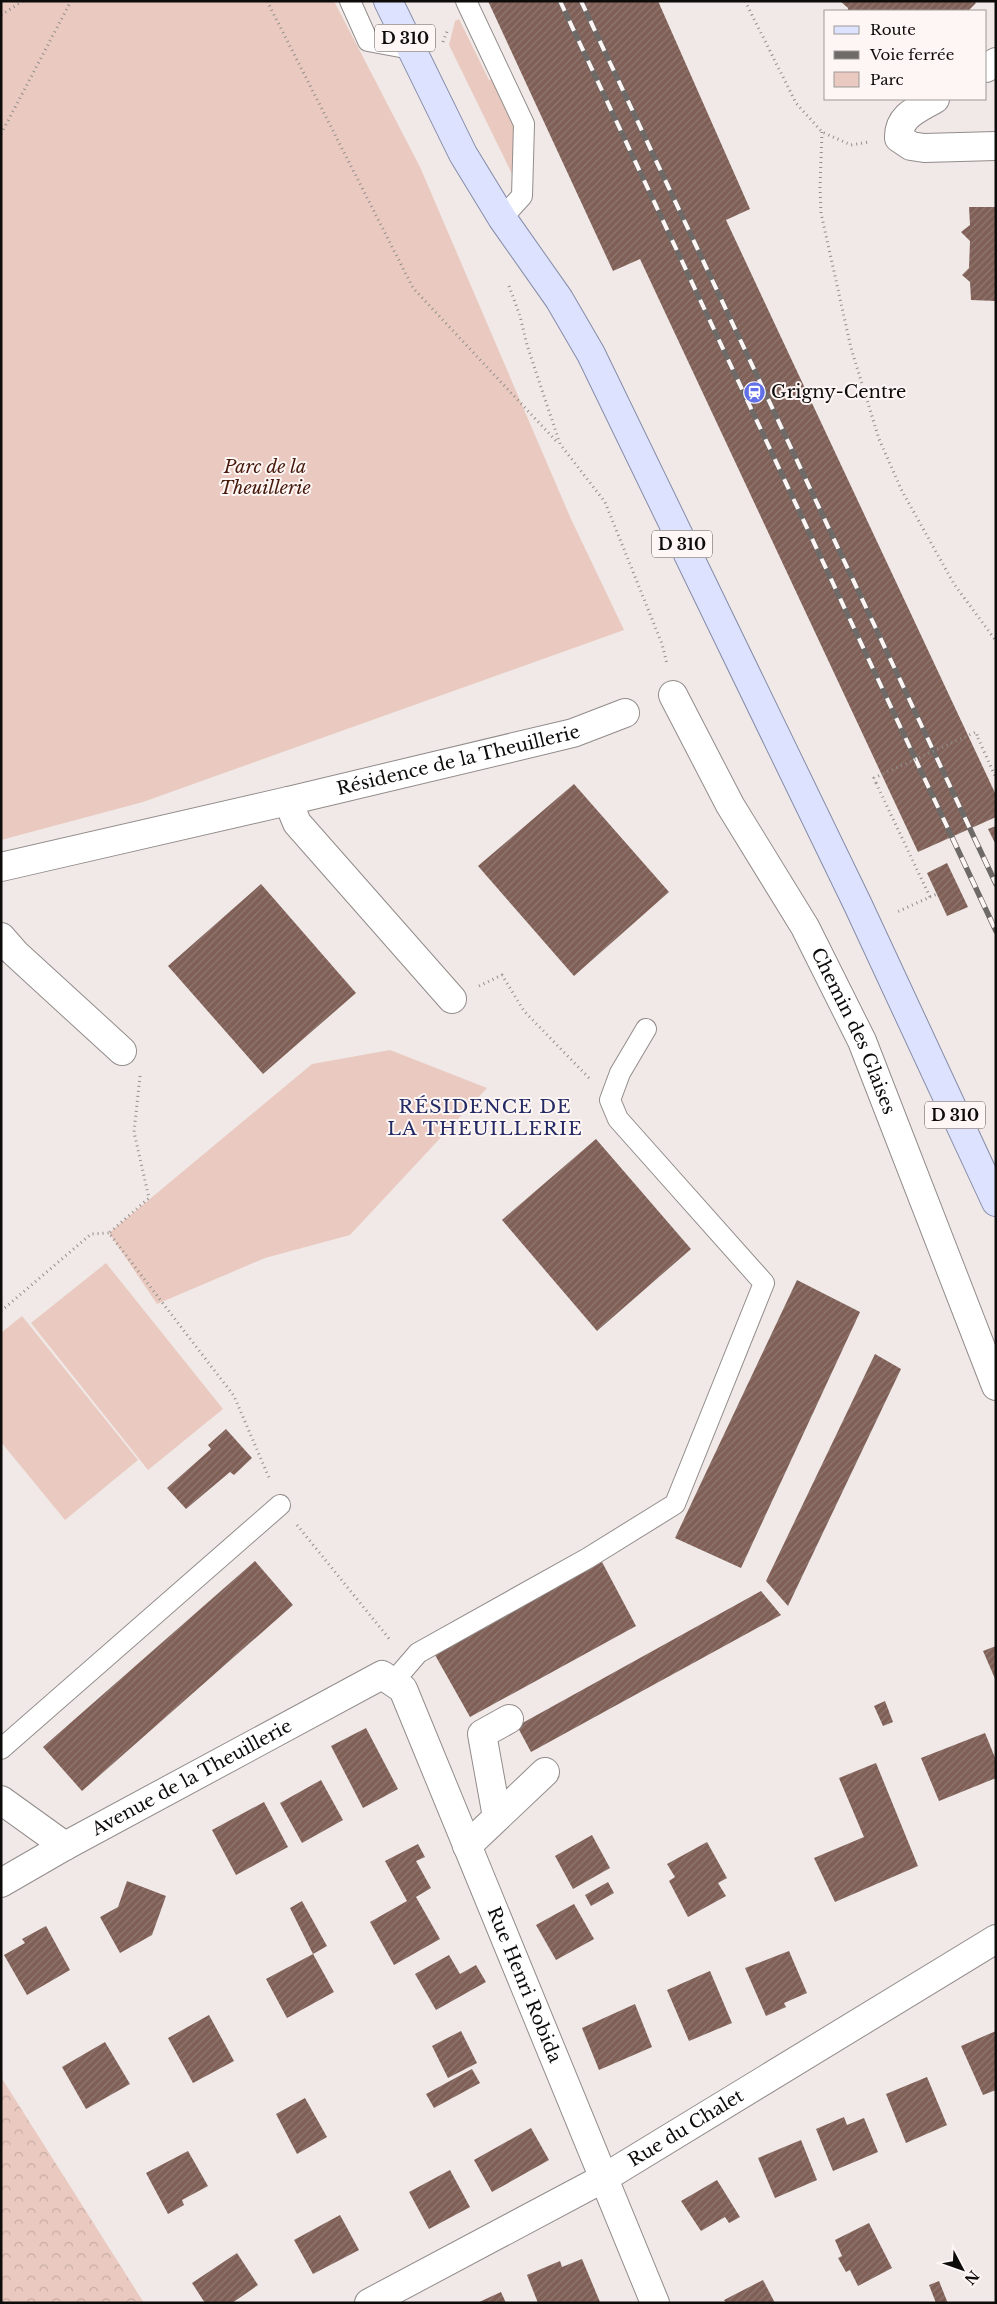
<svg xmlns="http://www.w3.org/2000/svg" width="997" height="2304" font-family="'Libre Baskerville',serif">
  <defs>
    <pattern id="forest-crowns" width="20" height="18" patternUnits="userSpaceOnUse" patternTransform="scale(1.25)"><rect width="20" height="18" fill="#eacac0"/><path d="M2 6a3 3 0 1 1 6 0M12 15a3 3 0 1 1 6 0" fill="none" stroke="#c8aca4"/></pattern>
    <pattern id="building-hatch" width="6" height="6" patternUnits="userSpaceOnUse" patternTransform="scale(1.25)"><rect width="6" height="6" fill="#7f5f56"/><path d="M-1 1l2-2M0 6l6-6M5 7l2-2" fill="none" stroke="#907973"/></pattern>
  </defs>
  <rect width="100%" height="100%" fill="#f0e9e7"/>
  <g fill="#eacac0">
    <polygon points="1,1 334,1 420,167 571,519 624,630 143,802 1,840"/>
    <polygon points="459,19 489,80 498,78 517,119 514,178 449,45 455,21"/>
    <polygon points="390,1050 487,1088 350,1235 265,1258 157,1304 109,1233 312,1064"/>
    <polygon points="106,1263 223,1409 148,1470 31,1323"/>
    <polygon points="22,1316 138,1460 65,1520 1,1442 1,1333"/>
  </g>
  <polygon fill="url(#forest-crowns)" points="1,2077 144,2303 1,2303"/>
  <g fill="url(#building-hatch)">
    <polygon points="488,1 658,1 750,209 726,220 996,795 996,817 918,852 640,259 613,271"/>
    <polygon points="840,1 974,1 976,3 968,11 848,11 848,8"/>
    <polygon points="969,207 996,207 996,301 971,300 970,282 962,275 969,268 970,241 961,232 970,225"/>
    <polygon points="574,784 669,892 574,976 478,866"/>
    <polygon points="996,826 996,845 988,829"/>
    <polygon points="947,863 968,907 947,916 927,873"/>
    <polygon points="261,884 356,993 263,1074 168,966"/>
    <polygon points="596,1139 691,1249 597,1331 502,1220"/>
    <polygon points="797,1280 860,1312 741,1568 675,1538"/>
    <polygon points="875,1354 901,1369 788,1606 766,1581"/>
    <polygon points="226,1429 252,1458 234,1475 230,1472 186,1509 167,1488 211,1449 208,1445"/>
    <polygon points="255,1561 293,1605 82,1791 43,1747"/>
    <polygon points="602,1562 636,1626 470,1717 435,1655"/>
    <polygon points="761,1591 781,1615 531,1752 517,1726"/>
    <polygon points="996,1646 996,1681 983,1651"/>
    <polygon points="885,1701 893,1722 883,1726 874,1706"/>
    <polygon points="366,1728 398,1789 363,1808 331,1746"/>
    <polygon points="985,1733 996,1760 996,1778 939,1801 921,1758"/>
    <polygon points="876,1763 918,1866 835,1902 814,1858 864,1837 839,1778"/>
    <polygon points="321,1780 343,1820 302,1843 280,1803"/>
    <polygon points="264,1802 288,1847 236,1875 212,1830"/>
    <polygon points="592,1835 610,1868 573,1889 555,1856"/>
    <polygon points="707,1842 727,1878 718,1883 726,1896 688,1917 669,1881 675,1877 667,1864"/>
    <polygon points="418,1844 425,1857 416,1861 431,1888 416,1897 440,1939 394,1965 370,1922 407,1901 385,1861"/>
    <polygon points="127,1881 166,1896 152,1935 120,1953 100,1917 118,1907"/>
    <polygon points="608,1882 614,1893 591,1906 585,1895"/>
    <polygon points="302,1901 327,1946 313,1954 290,1908"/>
    <polygon points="574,1904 594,1939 556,1960 536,1925"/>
    <polygon points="46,1926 70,1970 27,1995 4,1955 25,1943 22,1939"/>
    <polygon points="789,1951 807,1993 784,2003 786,2007 766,2016 745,1968"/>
    <polygon points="313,1954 334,1992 287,2018 266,1979"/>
    <polygon points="449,1955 460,1974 476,1965 486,1982 436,2010 415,1974"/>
    <polygon points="710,1971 732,2023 689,2041 667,1990"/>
    <polygon points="635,2004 652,2047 599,2070 582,2028"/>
    <polygon points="209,2015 234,2061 193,2083 168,2038"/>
    <polygon points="461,2031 477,2063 448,2078 432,2046"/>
    <polygon points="996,2031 996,2090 983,2095 961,2046"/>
    <polygon points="105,2042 130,2084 86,2109 62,2067"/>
    <polygon points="472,2069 480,2083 434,2108 426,2094"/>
    <polygon points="927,2077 947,2125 906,2143 886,2094"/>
    <polygon points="305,2098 327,2137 297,2154 276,2114"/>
    <polygon points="844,2117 847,2125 864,2118 878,2152 833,2171 816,2129"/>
    <polygon points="531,2128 549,2160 492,2192 474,2160"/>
    <polygon points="801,2140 817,2180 775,2198 758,2158"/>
    <polygon points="188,2151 208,2186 182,2200 184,2205 168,2214 146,2173"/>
    <polygon points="450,2170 470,2207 429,2229 409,2192"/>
    <polygon points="717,2180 740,2217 729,2223 725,2217 701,2231 681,2201"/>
    <polygon points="340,2215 359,2250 313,2274 294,2240"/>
    <polygon points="869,2223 892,2268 858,2286 850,2270 846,2272 838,2258 842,2256 835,2240"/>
    <polygon points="237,2253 258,2285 232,2303 205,2303 192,2283"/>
    <polygon points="582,2259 600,2302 538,2303 527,2275 560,2261 562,2267"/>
    <polygon points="763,2280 775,2303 726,2303 724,2300"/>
    <polygon points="939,2281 947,2301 948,2303 936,2303 929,2285"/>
    <polygon points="501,2292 506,2303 477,2303"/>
  </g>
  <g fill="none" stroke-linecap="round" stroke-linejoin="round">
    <defs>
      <g id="service">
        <polyline points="350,1 368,41 411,49"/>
        <polyline points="466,1 524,124 522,196 502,218"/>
        <polyline points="393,1682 418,1653 588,1558 675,1504 764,1283 618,1119 610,1100 620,1073 646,1029"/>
        <polyline points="1,1749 280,1505"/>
      </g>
      <g id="minor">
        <polyline points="986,68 996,62"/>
        <path d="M935,99c-17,10 -37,17 -36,39l12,8 13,2 72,-2"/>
        <path id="s1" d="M673,695l57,110 75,122 57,114 134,345"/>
        <path id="s2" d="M288,801l285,-68 52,-20"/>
        <polyline points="1,867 288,801 297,823 452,999"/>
        <polyline points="1,937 15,953 122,1051"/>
        <polyline points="1,1800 65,1846"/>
        <polyline points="497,1817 482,1734 509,1719"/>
        <polyline points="467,1846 545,1772"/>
        <path id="s3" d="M1,1883l64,-37 317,-171 21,14 252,614"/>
        <path id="s4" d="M369,2303l235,-125 392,-239"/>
      </g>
      <polyline id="primary" points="388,1 463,154 502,218 559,299 591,354 858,905 996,1202"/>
    </defs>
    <use href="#service" stroke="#928c8a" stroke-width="22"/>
    <use href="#minor" stroke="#928c8a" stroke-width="30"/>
    <use href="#primary" stroke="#868ca9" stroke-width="30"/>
    <g stroke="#938e8d" stroke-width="3" stroke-dasharray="1 4" stroke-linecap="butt">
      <polyline points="267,1 413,288 558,443"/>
      <polyline points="745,1 796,103 822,132 851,145 869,142"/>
      <polyline points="1,15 23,1"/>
      <polyline points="443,42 448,29"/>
      <polyline points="822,132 820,187 821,213 851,348 879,439 902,491 954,584 996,641"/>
      <polyline points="1,134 71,1"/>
      <polyline points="509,286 520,316 527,345 560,444 605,502 662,644 667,664"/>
      <polyline points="978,738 996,778"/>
      <polyline points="876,783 930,897 897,912"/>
      <polyline points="930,897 937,894"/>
      <polyline points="479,986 502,975 524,1011 589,1078"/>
      <polyline points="140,1076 134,1132 149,1198 109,1233 234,1396 270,1480"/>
      <polyline points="1,1311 91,1234 109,1233"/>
      <polyline points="297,1525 391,1641"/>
    </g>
    <use href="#service" stroke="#fff" stroke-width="20"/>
    <use href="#minor" stroke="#fff" stroke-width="28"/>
    <use href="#primary" stroke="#dde3fe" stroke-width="28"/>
    <defs>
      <g id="rail">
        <polyline points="560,1 996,931"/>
        <polyline points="581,1 996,884"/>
      </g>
    </defs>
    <use href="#rail" stroke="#6e6a68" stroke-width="5.5"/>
    <use href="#rail" stroke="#fdf6f4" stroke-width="4" stroke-dasharray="11" stroke-linecap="butt"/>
    <polyline stroke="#938e8d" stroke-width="3" stroke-dasharray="1 4" stroke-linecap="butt" points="876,783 874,778 976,732 978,738"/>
  </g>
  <defs>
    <symbol id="station-disc" viewBox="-11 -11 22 22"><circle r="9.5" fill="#6170e8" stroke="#fdf6f4"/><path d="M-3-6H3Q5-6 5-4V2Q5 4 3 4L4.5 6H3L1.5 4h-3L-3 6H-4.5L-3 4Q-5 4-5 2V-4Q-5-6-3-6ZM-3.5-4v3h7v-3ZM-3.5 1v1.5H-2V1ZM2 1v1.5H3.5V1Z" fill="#fff"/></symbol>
  </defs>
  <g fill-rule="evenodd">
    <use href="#station-disc" x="742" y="380" width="25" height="25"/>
  </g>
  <g text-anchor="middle" stroke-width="4" stroke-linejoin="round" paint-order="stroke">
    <g fill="#fdf6f4" stroke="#565251" stroke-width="1">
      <rect x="375" y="24.5" width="60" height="27" rx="4"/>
      <rect x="652" y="530.5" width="60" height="27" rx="4"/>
      <rect x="925" y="1101.5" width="60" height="27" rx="4"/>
    </g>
    <g font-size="16" font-weight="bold" fill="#0e0c0b">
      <text x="405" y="44">D 310</text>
      <text x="682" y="550">D 310</text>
      <text x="955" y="1121">D 310</text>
    </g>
    <g font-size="18" fill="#0e0c0b" stroke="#fdf6f4" text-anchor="start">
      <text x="771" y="398">Grigny-Centre</text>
    </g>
    <g font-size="18" font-style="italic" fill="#471a0c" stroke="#fdf6f4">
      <text x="265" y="473">Parc de la<tspan x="265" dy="21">Theuillerie</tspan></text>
    </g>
    <g font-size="18" fill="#0e0c0b" stroke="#fdf6f4">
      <text dy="6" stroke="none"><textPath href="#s2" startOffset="175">Résidence de la Theuillerie</textPath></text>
      <text dy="6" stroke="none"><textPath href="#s1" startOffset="382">Chemin des Glaises</textPath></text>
      <text dy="6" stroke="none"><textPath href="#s3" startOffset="218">Avenue de la Theuillerie</textPath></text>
      <text dy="6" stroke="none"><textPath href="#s3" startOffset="779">Rue Henri Robida</textPath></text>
      <text dy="6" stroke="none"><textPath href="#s4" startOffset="362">Rue du Chalet</textPath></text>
    </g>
    <g font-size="19" letter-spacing="1" fill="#242b64" stroke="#fdf6f4">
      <text x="485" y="1113">RÉSIDENCE DE<tspan x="485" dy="22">LA THEUILLERIE</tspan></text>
    </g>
  </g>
  <rect width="997" height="2304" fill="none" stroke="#0e0c0b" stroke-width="5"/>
  <rect x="824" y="10" width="162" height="90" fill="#fdf6f4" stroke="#9d9897"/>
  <rect x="834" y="26" width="25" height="8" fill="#dde3fe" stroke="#9d9897"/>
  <text x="870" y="35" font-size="15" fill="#0e0c0b">Route</text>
  <rect x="834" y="51" width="25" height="8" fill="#6e6a68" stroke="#9d9897"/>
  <text x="870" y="60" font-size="15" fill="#0e0c0b">Voie ferrée</text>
  <rect x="834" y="72" width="25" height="15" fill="#eacac0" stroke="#9d9897"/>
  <text x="870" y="85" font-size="15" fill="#0e0c0b">Parc</text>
  <g transform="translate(962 2269) rotate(131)" stroke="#fdf6f4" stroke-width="4" paint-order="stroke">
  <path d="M0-4L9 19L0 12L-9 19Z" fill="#0e0c0b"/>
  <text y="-8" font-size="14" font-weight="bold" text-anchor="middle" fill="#0e0c0b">N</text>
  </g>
</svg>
